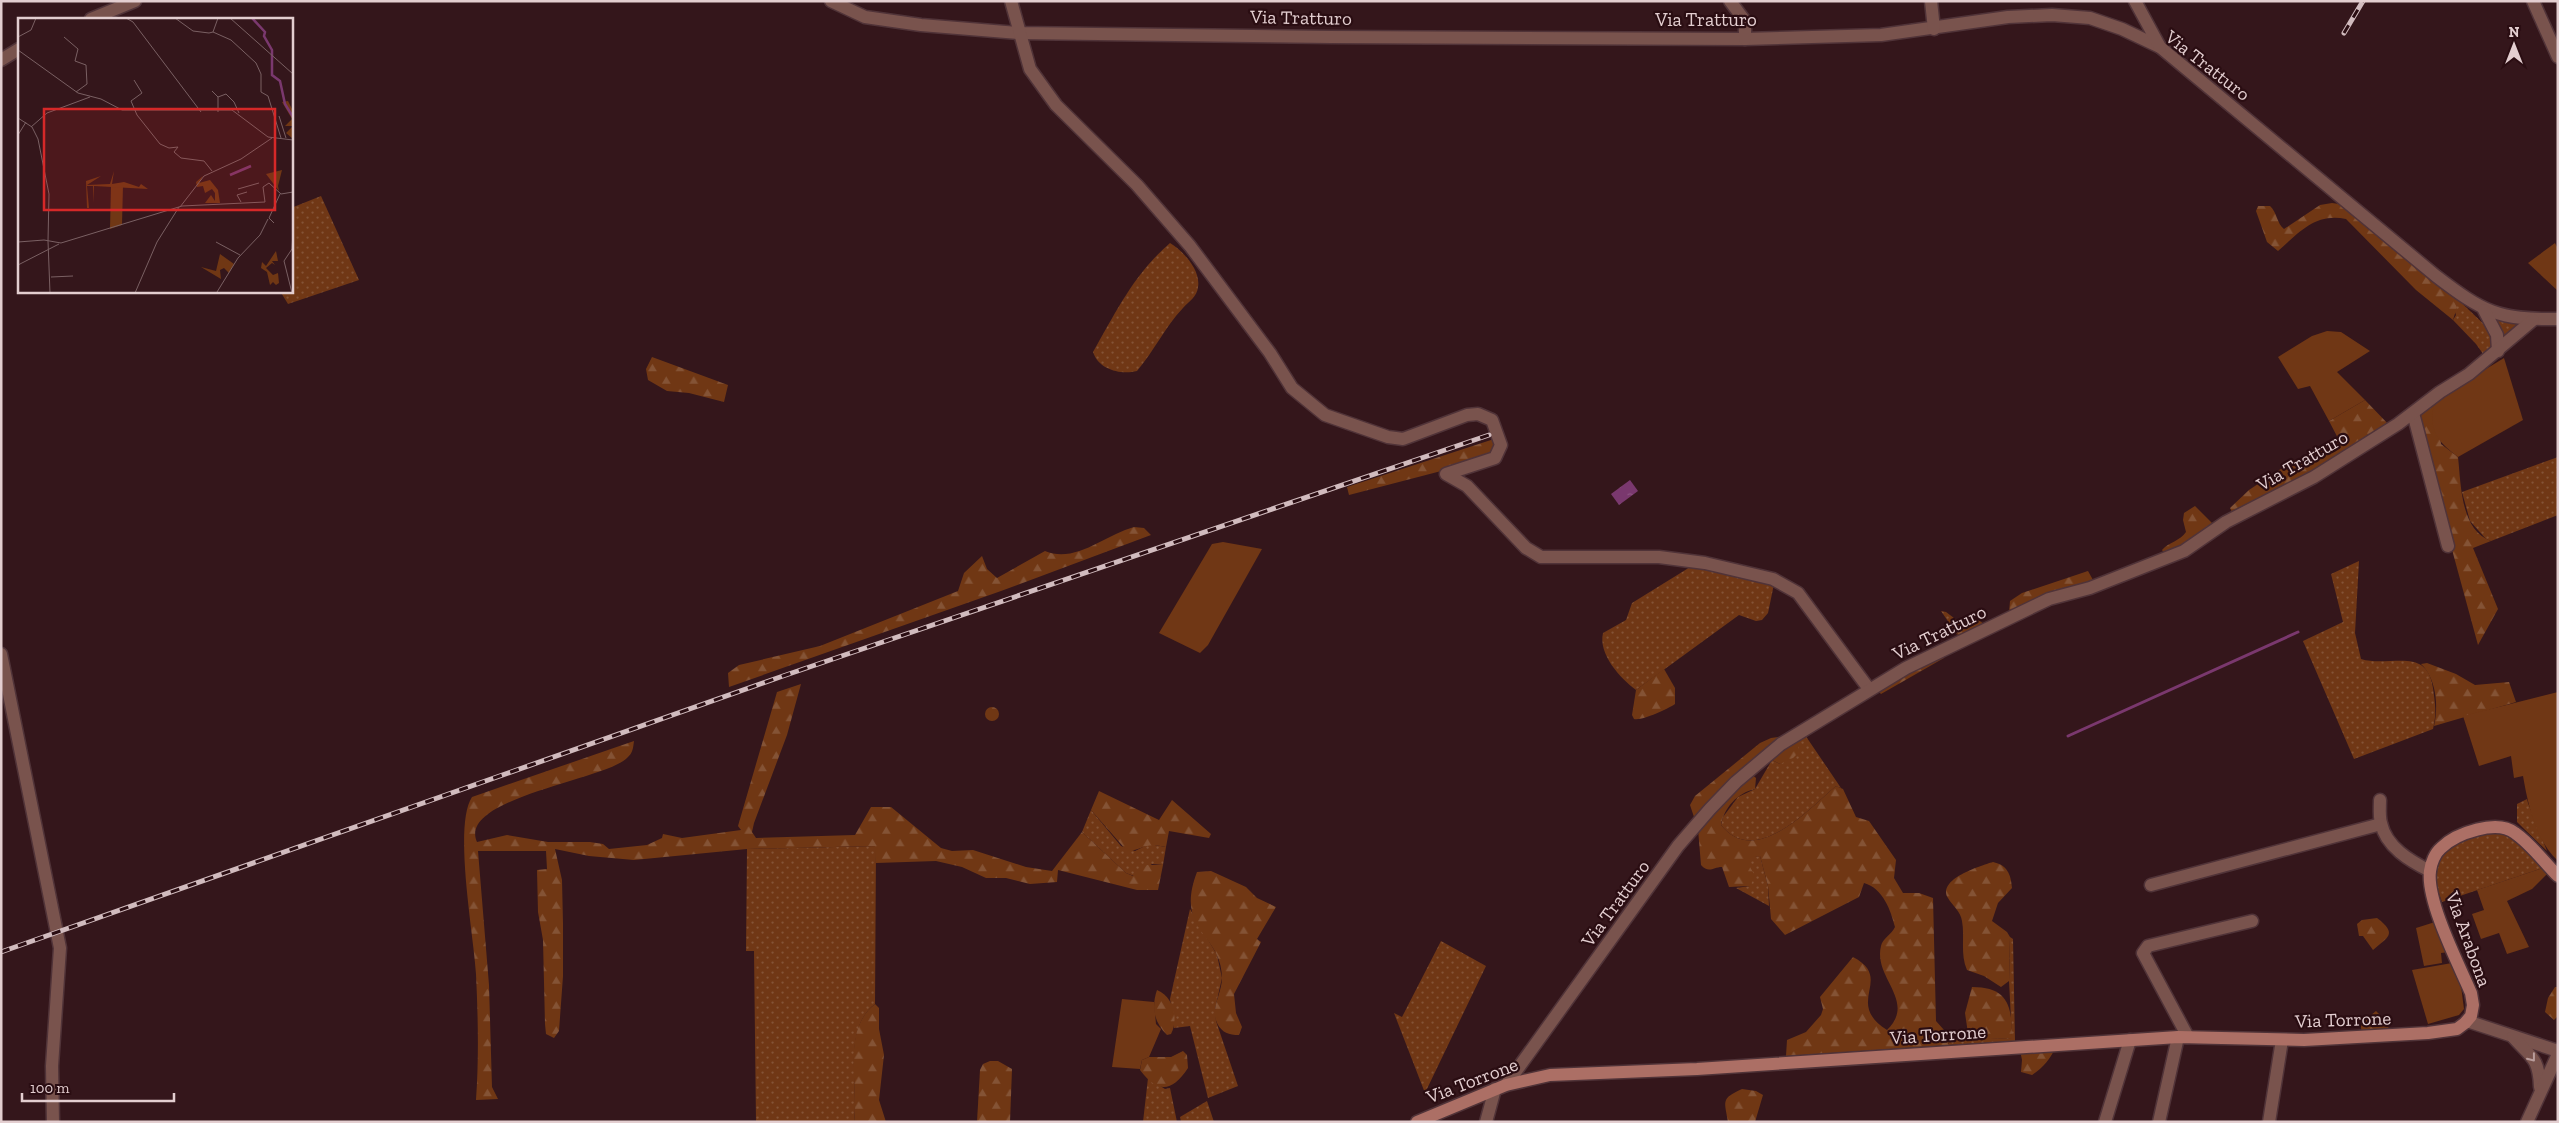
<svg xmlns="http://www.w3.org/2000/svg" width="2559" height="1123" font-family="'Zilla Slab',serif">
  <defs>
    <pattern id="grass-dots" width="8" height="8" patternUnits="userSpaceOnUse" patternTransform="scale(1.25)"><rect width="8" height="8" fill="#703715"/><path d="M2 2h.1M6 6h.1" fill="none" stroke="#845336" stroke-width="1.8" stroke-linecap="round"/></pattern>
    <pattern id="forest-firs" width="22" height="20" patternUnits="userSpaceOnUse" patternTransform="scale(1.25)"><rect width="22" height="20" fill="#703714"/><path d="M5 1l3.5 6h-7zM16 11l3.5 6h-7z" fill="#845335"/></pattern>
    <pattern id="water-ripples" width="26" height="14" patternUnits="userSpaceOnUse" patternTransform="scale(1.25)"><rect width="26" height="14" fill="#7a386e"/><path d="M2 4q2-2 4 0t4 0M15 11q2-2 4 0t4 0" fill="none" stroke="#8d5482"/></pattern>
  </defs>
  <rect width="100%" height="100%" fill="#34161b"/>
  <g fill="url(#grass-dots)">
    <polygon points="321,196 359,280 288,304 280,291 291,291 291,208"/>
    <path d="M1170,243c13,8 31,27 28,44 -1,10 -9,14 -15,21 -18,19 -29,43 -46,63 -16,4 -38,-1 -44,-19 23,-40 41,-78 77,-109z"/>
    <polygon points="2447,289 2492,332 2496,345 2486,358 2476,344 2453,320 2456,315"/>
    <polygon points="2493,317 2517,322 2517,325 2506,336 2502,335"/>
    <polygon points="2558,457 2558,515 2491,541 2486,539 2470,521 2462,492"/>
    <path d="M2359,561l-4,72 6,26c29,9 66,-14 72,29 2,15 4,25 0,41l-79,30 -51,-118 40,-19 -12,-48z"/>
    <path d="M1695,564l79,20 -6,29 -6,7 -6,1 -17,-6 -103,75c-16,-12 -38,-36 -33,-57l23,-13 6,-17z"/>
    <polygon points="1941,611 1946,612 1958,621 1956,627 1958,636"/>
    <path d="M1805,735l36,53 -5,-2c-28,24 -81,82 -115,39l2,-8 15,-20 17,-8 17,-29 8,4 17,-25z"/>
    <polygon points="2527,799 2528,803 2547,851 2517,822 2517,804"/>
    <polygon points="1091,810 1121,846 1135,851 1149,844 1166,847 1163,865 1152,864 1134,876 1126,873 1082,832"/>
    <path d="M2493,832l15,1 38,34 -104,35c-3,-10 -10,-24 -8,-35 5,-23 40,-30 59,-35z"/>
    <path d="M876,846l-1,158c-33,25 -16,81 -21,118h-98l-2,-171h-8l1,-102z"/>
    <polygon points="1760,856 1768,886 1769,906 1736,888 1750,886 1750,857"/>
    <polygon points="1190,909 1217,955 1222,978 1215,1009 1216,1021 1238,1086 1208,1098 1190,1026 1174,1028 1170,999"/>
    <polygon points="2010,937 2013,939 2015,1041 1949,1045 1948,1040 2012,1038 2009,981"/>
    <polygon points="1441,941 1486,966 1425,1093 1394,1013 1402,1017"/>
    <polygon points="1148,1078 1165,1089 1170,1088 1177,1122 1143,1122"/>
    <polygon points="1207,1101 1214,1122 1181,1122 1180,1117"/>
  </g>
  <g fill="url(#forest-firs)">
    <path d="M2332,203l14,2 101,84 10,18 -4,13 -37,-30 -70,-71c-31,-6 -46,13 -68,32l-11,-9 -11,-31 2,-5h12c7,6 7,18 14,23l36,-24z"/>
    <polygon points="652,357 728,385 724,402 689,393 667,391 648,380 646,369"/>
    <polygon points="2365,400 2391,427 2307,475 2233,514 2230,508 2249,490 2279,470 2340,442 2329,421"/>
    <path d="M2435,400l6,44 17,13c3,26 2,73 33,84l-18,7 25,61 -20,36 -63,-231z"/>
    <polygon points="1494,439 1495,457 1349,495 1347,487"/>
    <path d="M2195,506l20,20 -34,22 -17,5 -2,-3c7,-8 18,-9 24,-18l-3,-12 1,-7z"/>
    <path d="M1134,527l10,1 7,7 -150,56 -272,96 -1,-14 11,-8 81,-19 138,-55 6,-18 18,-17 5,13 10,9 48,-27c30,13 60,-16 89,-24z"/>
    <polygon points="2088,571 2093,580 2009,613 2010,601 2022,593"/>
    <polygon points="1978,620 1986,625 1959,638 1956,627 1958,621"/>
    <polygon points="1943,655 1944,658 1881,694 1876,689"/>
    <path d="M2427,663l29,11 19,11 34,-3 7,20 -82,24c5,-20 2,-48 -13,-62z"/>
    <path d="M1664,669l11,19v16c-7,5 -33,17 -41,15l-2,-4 4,-25z"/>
    <path d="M801,684l-14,51 -33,88 -2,9 4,6 99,-3 16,-28h20l50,41 11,3 21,-1 53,17 26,4 30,-39 44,41 7,3 14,-11h16l-5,25h-21l-79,-20 -1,12 -27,2 -24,-6h-20l-24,-11 -26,-6 -60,2 -1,-17 -128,3 -113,11 -45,-4 -34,-7 7,31 1,44v52l-4,55 -5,7 -8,-4 -1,-10 -2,-84 -5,-28 -1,-42 10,-1 -1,-18h-68l11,134 3,102 6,12 -22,1c3,-42 2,-84 0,-126 -2,-38 -23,-148 -4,-177l162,-56c-1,7 -1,12 -7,17 -22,22 -170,40 -150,84l30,-7 41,7h42l13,2 6,5 38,-4 15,-7 1,-4 19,4 59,-8 -3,-4 39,-134z"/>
    <circle cx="992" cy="714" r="7"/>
    <path d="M1786,736l13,5 -1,12 -5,5 -13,6 -8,-4 -27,9 11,9 -1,11c-18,4 -31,19 -34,36 34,43 87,-15 115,-39l7,3 13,28 13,4 27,39 -2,18 9,15h16l14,5 3,123 8,9 5,15 -163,11 1,-16 19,-8 15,-17 2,-6 -3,-12 33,-40c42,22 -10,45 34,73 30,-29 -14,-52 -6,-84 1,-7 11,-12 14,-19 -4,-16 -12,-39 -31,-44l-5,14 -74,38 -14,-16 -3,-33 -8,-30 -10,2v9l5,9 -5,10 -21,1 -7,-20c-9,0 -13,7 -21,-2l-3,-36 -8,-24 5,-9 65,-53 11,-5z"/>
    <path d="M1099,791l60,29 13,-20 39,34 -2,4 -40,-7 -3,16c-23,-5 -21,3 -39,4l-36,-41z"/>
    <path d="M1993,862c14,3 18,12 19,26l-14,15 -6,18 15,11 3,5 -1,44 -8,6 -17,-11 -17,-6c-7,-16 -2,-33 -5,-49 -1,-9 -10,-16 -14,-23 -11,-19 32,-32 45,-36z"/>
    <path d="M1211,871l35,16 11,11 19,9 -19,32 4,3 -27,52 2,19 6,14 -3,8c-10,0 -17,-2 -22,-12 -7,-14 5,-30 5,-45 0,-45 -48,-46 -25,-106z"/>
    <path d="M2377,918c21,16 11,19 -4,32l-10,-14h-4l-2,-12 5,-4z"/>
    <path d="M1972,987c36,0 40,19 40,51l-43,2 -4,-27z"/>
    <polygon points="2555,987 2558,987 2558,1016 2554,1020 2545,1012 2548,998"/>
    <path d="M1157,990c16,6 22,29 14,44l-4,1c-13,-13 -16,-27 -10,-45z"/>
    <path d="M875,1004l4,4v21l5,26 -5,45 7,22h-32c5,-38 -13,-92 21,-118z"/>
    <polygon points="2376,1011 2385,1020 2390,1031 2362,1032 2360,1024"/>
    <path d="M2056,1047c-6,12 -12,20 -24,28l-11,-3 1,-12 -2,-10z"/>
    <path d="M1183,1051l4,4 1,13c-16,24 -30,26 -48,2l2,-10 7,-3h22z"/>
    <polygon points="990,1061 998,1061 1012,1069 1010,1122 977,1122 980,1070 983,1064"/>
    <path d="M1742,1089l14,2 7,4 -8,27h-27c-3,-21 -8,-23 14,-33z"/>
  </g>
  <g fill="#703715">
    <polygon points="2555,243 2558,249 2558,291 2528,263"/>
    <polygon points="2327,331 2341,332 2370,351 2337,372 2365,400 2329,421 2310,386 2298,389 2278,357 2312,336"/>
    <path d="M2504,358l19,62 -65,37c-23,-17 -30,-29 -23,-57z"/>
    <polygon points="1223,542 1262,549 1208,645 1200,653 1159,633 1212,544"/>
    <path d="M2558,692v169c-22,-20 -30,-56 -35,-85l-9,2 -3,-22 -32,10 -16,-50z"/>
    <polygon points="2546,867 2549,872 2532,889 2507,901 2529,947 2507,954 2499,933 2481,939 2472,914 2484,910 2477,890"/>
    <polygon points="2435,922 2449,952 2441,953 2442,963 2424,966 2416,928"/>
    <polygon points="2452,963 2461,986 2464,1009 2459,1015 2428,1024 2412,970"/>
    <polygon points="1122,999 1154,1002 1156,1024 1161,1029 1149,1057 1142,1060 1140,1069 1112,1067"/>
  </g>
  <polygon fill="url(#water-ripples)" points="1630,480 1638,491 1619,505 1611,494"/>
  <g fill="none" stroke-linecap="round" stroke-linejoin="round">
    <polyline stroke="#7a386e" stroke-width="3" points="2068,736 2298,632"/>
    <defs>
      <g id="minor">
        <path d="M831,1l34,16 56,8 98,8 313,4 413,2 136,-4 127,-18 44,-2 38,3 32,11 38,18 276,229c47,36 62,44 122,43"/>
        <polyline points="1011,1 1030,69 1056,105 1137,185 1190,246 1270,353 1292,388 1325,415 1388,437 1403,439 1467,415 1478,414 1492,420 1501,445 1495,458 1446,474 1467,486 1526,548 1541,557 1659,557 1705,563 1773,579 1798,593 1869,689"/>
        <polyline points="1730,1 1745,21 1745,39"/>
        <polyline points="1931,1 1934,29"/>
        <polyline points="2135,1 2160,47"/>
        <polyline points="2533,1 2558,57"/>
        <polyline points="91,19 135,1"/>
        <polyline points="1,60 19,49"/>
        <polyline points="2484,310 2497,335 2498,351"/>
        <polyline points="2413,413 2448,546"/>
        <polyline points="1,654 60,948 52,1066 53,1122"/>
        <path d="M2380,800c0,7 -1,16 1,23 5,24 29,38 49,48"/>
        <polyline points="2151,885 2381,824"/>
        <polyline points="2467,1021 2558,1051"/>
        <polyline points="2188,1037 2143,953 2148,946 2252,921"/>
        <path d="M2513,1037c18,20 26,21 27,50"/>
        <polyline points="1506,1085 1678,846 1710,809 1736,782 1781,744 1906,668 2049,599 2090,588 2184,551 2226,522 2314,477 2398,424 2440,392 2469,374 2533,320"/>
        <polyline points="1486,1122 1495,1089"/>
        <polyline points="2105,1122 2130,1040"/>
        <polyline points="2159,1122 2178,1037"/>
        <polyline points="2269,1122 2282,1040"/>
        <polyline points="2527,1122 2558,1054"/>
      </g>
      <path id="secondary" d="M1417,1122l89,-37 44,-10 147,-6 481,-32 126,3 124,-7 29,-4 8,-6 6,-7 2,-11 -2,-12c-12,-28 -45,-92 -41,-122 1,-8 5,-18 11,-23 15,-15 56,-29 74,-15 16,11 29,29 43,43"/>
    </defs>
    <use href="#minor" stroke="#503338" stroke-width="15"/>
    <use href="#secondary" stroke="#503338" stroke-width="15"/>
    <use href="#minor" stroke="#79534d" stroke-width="12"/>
    <use href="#secondary" stroke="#ac6f65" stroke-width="12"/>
    <defs>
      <g id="rail">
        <polyline points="2344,33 2363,1"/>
        <polyline points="1,952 783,676 1489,435"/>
      </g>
    </defs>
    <use href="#rail" stroke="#d1bbbe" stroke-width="5"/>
    <use href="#rail" stroke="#2a0d12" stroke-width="3" stroke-dasharray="9" stroke-linecap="butt"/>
  </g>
  <defs><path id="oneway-chevron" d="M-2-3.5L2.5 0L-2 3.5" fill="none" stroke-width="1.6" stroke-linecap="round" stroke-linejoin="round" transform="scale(1.25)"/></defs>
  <use stroke="#b99d9c" href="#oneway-chevron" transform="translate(2532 1058) rotate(52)"/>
  <g text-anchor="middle" stroke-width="4.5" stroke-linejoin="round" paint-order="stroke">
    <g font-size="19" fill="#e3ced0" stroke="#2a0d12">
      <text transform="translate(1301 17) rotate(1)" y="7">Via Tratturo</text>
      <text x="1706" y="26">Via Tratturo</text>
      <text transform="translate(2208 65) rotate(38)" y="7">Via Tratturo</text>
      <text transform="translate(2302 460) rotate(-30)" y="7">Via Tratturo</text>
      <text transform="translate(1939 632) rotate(-26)" y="7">Via Tratturo</text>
      <text transform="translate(1615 903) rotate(-54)" y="7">Via Tratturo</text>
      <text transform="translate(2469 939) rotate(70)" y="7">Via Arabona</text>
      <text transform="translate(2343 1019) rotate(-2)" y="7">Via Torrone</text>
      <text transform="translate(1938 1034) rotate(-4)" y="7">Via Torrone</text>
      <text transform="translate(1472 1080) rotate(-21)" y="7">Via Torrone</text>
    </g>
  </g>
  <g transform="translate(18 18)">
    <rect width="275" height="275" fill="#34161b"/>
    <path d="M93,167h12l-1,40 -12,4z" fill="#703715"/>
    <path d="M270,83l5,10v23l-1,4 -6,-5 7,-7h-8l7,-7 -10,-17zM96,153l-2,13 12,-2 15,5 2,-3 7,5 -54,-3v17l-1,-17h-6l2,22h-2l-1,-27 15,-5 -14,9 23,-1zM185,158l-4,7 11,-3 8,10 2,13h-15l6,-8 4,6v-8l-3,-4 -7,4 -2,-7 -6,1 -1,-5zM258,233l2,10h-6l3,4 -3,-2 -6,5 7,7 5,-2 1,10 -3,2 -3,-3 -3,3 -3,-13 -6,-4 1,-6 4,4zM202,236l14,10 -5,9 -5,-5 -4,2 1,9 -20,-12 15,4z" fill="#703714"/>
    <path d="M264,152l-4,16 1,5 -13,-17z" fill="#703715"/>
    <path fill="none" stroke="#7a386e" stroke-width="2.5" d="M234,0l13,14 -1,4 8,14v25l8,6 5,23 8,13M212,157l21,-9"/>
    <path fill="none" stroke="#7a6063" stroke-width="1" d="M108,0l7,4 68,90M157,0l18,13 16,2 4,-1 5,-14M212,0l63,56M195,14l18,8 25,23 5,11v18l7,4 13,42M0,19l13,-7 5,-12M46,19l14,12 -3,12 11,4 1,19 -11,8M0,32l60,43 23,6 21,11h110l36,27 25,3M116,62l8,13 -11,8 6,14 23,29 9,4 9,-1 -4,5 7,6 23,3 8,10M194,73l6,6v15M200,79l8,-3 8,8 5,11M261,98l7,22M0,100l14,9 6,12 11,55 -1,47M13,109l16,-14 43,-16M0,117l8,-13M220,171l21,-6M223,184l-4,-7 10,-3M162,189l24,-31 37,-17 31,-21M256,205l-5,-5 11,-24M30,223l2,52M0,224l26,-2 17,3 121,-37 83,-4 -2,-15 6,-4 12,11 12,-2M198,224l24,13M0,247l41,-21M33,259l22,-1M199,274l21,-34 22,-23 8,-16M117,275l22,-51 22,-35M274,275l-8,-32 8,-12 1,-17"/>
    <path fill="#d62828" fill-opacity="0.15" stroke="#d62828" stroke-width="2.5" d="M26,91h231v101h-231z"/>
    <rect width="275" height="275" fill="none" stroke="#e3ced0" stroke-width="2.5"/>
  </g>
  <rect width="2559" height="1123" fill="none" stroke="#e3ced0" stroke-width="5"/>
  <g transform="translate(2514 45)" stroke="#2a0d12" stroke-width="4" paint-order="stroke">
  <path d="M0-4L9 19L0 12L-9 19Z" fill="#e3ced0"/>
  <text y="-8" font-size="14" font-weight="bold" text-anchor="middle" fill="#e3ced0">N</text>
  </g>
  <path d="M22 1093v8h152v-8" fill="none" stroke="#e3ced0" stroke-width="2.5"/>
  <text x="30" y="1093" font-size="15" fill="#e3ced0" stroke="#2a0d12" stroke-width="4" paint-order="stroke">100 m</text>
</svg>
